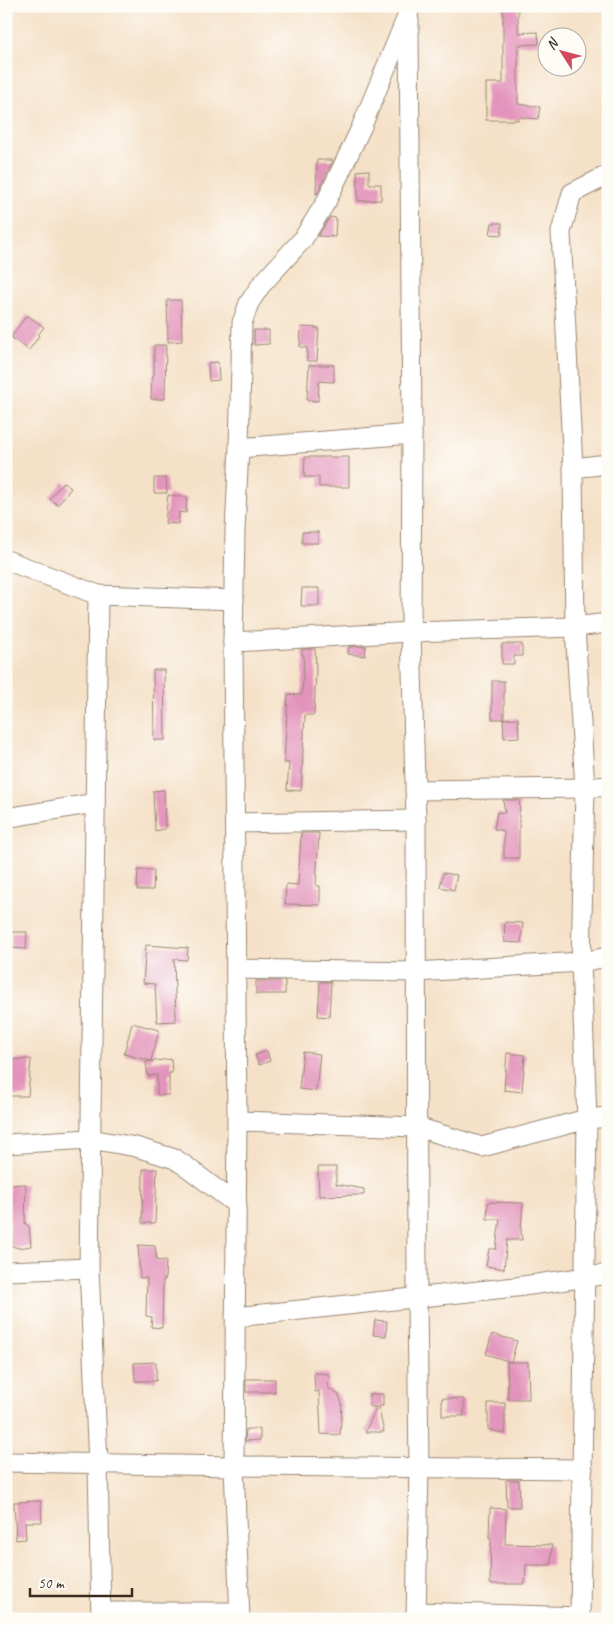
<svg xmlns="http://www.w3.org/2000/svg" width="614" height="1625" font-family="Caveat,sans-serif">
  <rect width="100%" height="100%" fill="#fdfcf7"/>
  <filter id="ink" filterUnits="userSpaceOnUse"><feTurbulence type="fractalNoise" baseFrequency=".02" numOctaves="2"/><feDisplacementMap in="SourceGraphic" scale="10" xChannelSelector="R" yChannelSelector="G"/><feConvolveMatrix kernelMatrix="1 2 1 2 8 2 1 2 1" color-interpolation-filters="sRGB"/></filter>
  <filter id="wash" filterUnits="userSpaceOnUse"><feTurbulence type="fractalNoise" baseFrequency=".0096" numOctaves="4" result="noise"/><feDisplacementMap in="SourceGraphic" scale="20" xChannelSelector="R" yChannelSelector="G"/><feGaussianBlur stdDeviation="1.12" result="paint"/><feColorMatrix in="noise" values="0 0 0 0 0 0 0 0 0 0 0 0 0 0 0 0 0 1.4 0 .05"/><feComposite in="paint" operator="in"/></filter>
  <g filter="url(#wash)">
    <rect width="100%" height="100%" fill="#f5e1c8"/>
    <g id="blocks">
      <g fill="#e394bc">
        <polygon points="503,8 518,8 518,33 538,32 539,44 518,45 518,104 540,107 538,119 518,117 518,120 486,120 486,83 503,83"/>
        <polygon points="317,160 333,160 317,194 316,194"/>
        <polygon points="369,170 369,184 381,184 381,200 358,201 357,171"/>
        <polygon points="330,217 336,218 335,237 318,236"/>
        <polygon points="492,223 502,223 502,235 490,234"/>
        <polygon points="167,300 181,300 182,341 168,342"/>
        <polygon points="27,315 44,327 38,335 39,336 29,350 11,337"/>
        <polygon points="301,327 319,328 317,361 307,361 307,348 300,347"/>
        <polygon points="254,330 269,330 269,344 254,345"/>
        <polygon points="154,345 166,345 165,399 151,399 152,375 154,375"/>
        <polygon points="218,362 219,380 209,381 208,363"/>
        <polygon points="309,365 334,365 334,382 319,381 318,401 307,400"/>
        <polygon points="305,457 349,457 349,487 319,487 319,477 304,477"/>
        <polygon points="154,478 166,478 167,493 154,493"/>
        <polygon points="63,482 71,488 58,505 50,499"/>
        <polygon points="168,495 187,497 186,513 179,512 178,524 165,523"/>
        <rect x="302" y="532" width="16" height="11"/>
        <polygon points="302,588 319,588 319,606 301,606"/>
        <polygon points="502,644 522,644 522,656 514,656 514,664 502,664"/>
        <polygon points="366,646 365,656 348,654 349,647"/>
        <polygon points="302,649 315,649 316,669 314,715 305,715 301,791 287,790 289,763 284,763 288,694 302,695 304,655 302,655"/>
        <polygon points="153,670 164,670 165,740 154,740"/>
        <rect x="492" y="681" width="12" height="38"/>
        <polygon points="518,718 519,737 504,738 503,719"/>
        <polygon points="164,790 165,829 155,831 153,791"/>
        <polygon points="503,800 519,800 520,811 519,811 519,858 504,858 504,831 494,829 497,812 505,813"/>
        <polygon points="301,833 319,833 316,886 320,886 320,905 285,904 286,884 298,885"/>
        <polygon points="138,870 154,870 153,890 137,890"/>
        <polygon points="443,873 457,875 454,890 440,887"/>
        <polygon points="505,922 523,923 521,943 504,942"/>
        <polygon points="12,932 27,932 26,949 11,948"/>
        <polygon points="146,945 188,948 187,960 174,959 176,1021 157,1022 155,984 143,983"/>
        <rect x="256" y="981" width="29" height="13"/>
        <polygon points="320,982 331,982 329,1017 318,1016"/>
        <polygon points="132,1023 159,1030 151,1061 124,1054"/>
        <polygon points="267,1051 270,1061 259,1065 255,1055"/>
        <polygon points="303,1052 320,1054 316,1091 299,1089"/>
        <polygon points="507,1053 525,1055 522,1092 504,1090"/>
        <polygon points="31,1059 28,1096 10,1096 12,1060"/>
        <polygon points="171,1059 172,1073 169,1073 169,1095 157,1095 157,1075 148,1076 146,1062"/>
        <polygon points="318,1167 336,1167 336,1184 364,1189 364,1195 319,1196"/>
        <polygon points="143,1169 157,1169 155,1223 142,1223"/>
        <polygon points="26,1184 25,1224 29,1226 31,1246 18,1248 10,1245 9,1185"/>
        <polygon points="488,1202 523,1203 521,1229 522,1240 507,1240 504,1269 486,1266 489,1249 496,1249 500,1219 487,1219"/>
        <polygon points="138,1245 155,1246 157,1261 166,1260 165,1280 163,1280 162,1328 151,1327 152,1317 146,1316 147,1278 140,1278"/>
        <polygon points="375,1320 387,1321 386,1336 373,1335"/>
        <polygon points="492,1334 517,1341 511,1362 486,1354"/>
        <polygon points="156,1362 156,1381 135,1381 134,1363"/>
        <polygon points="507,1362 528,1362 529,1399 508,1399"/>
        <polygon points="314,1373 329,1374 328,1388 339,1395 342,1404 340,1435 321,1434 319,1391 315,1392"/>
        <rect x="246" y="1379" width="29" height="13"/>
        <polygon points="369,1394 383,1394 383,1406 378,1406 384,1432 365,1432 377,1407 370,1407"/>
        <polygon points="442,1398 464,1399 464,1416 442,1416"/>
        <polygon points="488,1403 505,1403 505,1434 488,1429"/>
        <polygon points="246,1429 260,1429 260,1440 245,1441"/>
        <polygon points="506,1480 519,1480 520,1507 507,1507"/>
        <polygon points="41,1501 42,1522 25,1522 26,1539 16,1540 14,1502"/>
        <polygon points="490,1508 506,1509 505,1544 552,1545 551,1565 526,1565 525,1584 490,1584 491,1538 489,1538"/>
      </g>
    </g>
  </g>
  <g filter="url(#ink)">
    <use href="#blocks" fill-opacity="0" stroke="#988673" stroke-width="1"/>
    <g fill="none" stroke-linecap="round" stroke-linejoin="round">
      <defs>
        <g id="minor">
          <polyline points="409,20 412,434 411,632 416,820 417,1299 419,1468 416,1619"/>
          <polyline points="239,448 412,434"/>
          <polyline points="573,468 608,464"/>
          <polyline points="6,560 98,595"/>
          <polyline points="233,642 411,632 575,627 608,623"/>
          <polyline points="415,790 585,788 608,786"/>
          <polyline points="6,818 95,803"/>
          <polyline points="235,823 416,820"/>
          <polyline points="236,969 416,972 581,962 608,957"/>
          <polyline points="237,1121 417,1127 482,1147 587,1119 608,1117"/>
          <polyline points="6,1144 90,1139 136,1147 175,1159 187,1167 237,1205"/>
          <polyline points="6,1271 89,1268"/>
          <polyline points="235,1317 516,1287 608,1274"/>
          <polyline points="6,1462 234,1466 583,1469"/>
          <polyline points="101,1612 239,1612"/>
          <polyline points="416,1612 580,1617"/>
          <polyline points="101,1619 98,1464 89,1268 98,595 234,600"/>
          <polyline points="240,1619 234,1466 237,1121 233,642 235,531 239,448 242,323 249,303 261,285 303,239 326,202 361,128 409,12"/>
          <polyline points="580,1619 587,1119 581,962 585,788 575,627 573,468 561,232 572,193 608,175"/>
        </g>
      </defs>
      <use href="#minor" stroke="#988673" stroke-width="21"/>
      <use href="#minor" stroke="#fff" stroke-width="19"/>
    </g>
  </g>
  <rect width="614" height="1625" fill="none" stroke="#fdfcf7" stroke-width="25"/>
  <g transform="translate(562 52) rotate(306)"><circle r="24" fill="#fdfcf7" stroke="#afa8a0"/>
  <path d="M0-4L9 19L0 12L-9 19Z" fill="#d1495b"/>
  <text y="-8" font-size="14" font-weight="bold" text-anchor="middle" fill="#3b2a1e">N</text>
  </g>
  <path d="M30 1588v8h102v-8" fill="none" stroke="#3b2a1e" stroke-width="2.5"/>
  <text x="38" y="1588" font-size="15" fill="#3b2a1e" stroke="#fdfcf7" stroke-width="4" paint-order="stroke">50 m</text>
</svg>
